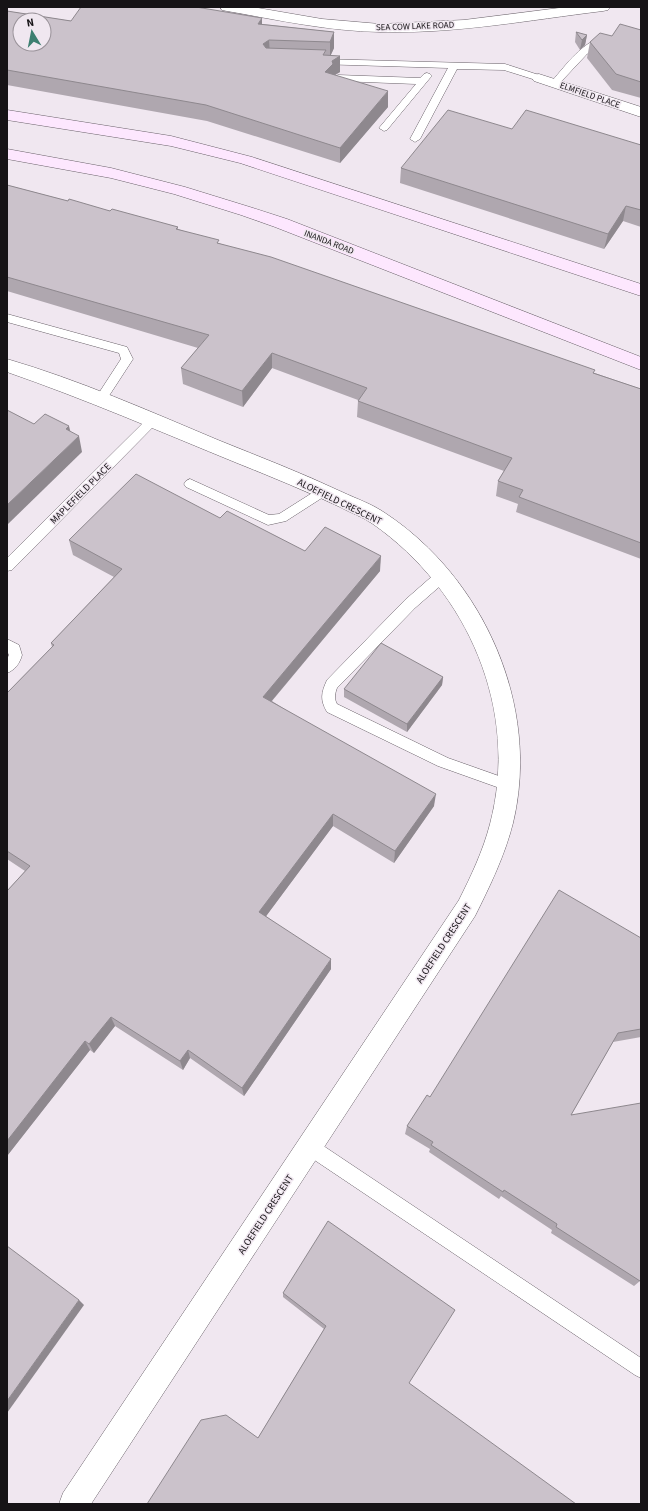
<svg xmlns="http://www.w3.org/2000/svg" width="648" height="1511" font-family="'Source Sans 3',sans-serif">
  <rect width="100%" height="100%" fill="#f0e7f0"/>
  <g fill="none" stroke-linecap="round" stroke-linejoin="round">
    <defs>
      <g id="service">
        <path d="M605,36l5,3 -2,2 -21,13 -29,31h-6l-2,-2 2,-2c15,-17 30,-39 53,-45z"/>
        <polygon points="321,59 505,64 542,76 544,78 539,81 504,70 457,69 420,139 415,142 410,139 448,68 318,64 316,62"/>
        <polygon points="427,73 430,74 432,76 430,78 387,130 384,131 379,128 416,84 338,81 333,78 338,75 420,78 424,74"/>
        <polygon points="7,314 127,347 133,359 105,402 101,403 97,402 95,399 121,359 119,353 7,322"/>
        <polygon points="152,417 156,418 158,421 156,424 12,570 7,571 7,558 148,418"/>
        <polygon points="190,479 269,515 279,514 320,488 324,486 328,488 330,491 328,494 286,521 268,525 186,487 184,484 186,481"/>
        <path d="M442,571l5,1 1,4 -1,4 -32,28 -78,80c-2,5 -3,11 0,16l111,54 65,23 2,4 -2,4 -5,2 -70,-25 -111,-54c-7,-12 -6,-19 0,-32l78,-80 32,-28z"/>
        <path d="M7,639l12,6 3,10c-2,8 -7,15 -15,18v-14l2,-4 -2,-4z"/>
        <polygon points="310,1139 316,1141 641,1358 641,1378 635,1375 304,1153 302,1147 304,1141"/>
      </g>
      <g id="minor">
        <path d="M220,7h32l70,12 58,5 84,-4 103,-13h43l-2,3 -5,1c-74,9 -148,23 -223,21 -52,-1 -102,-12 -153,-21l-5,-1z"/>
        <polygon points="539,74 641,107 641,117 534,81 532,78 534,75"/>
        <path d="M7,359c72,21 142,52 211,81 42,17 84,33 124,52 15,7 30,12 43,21 99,65 156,194 128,310 -8,32 -23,63 -38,93l-384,588h-32l4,-11 396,-593c12,-24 24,-49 31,-76 30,-114 -22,-233 -117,-300 -10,-7 -22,-11 -33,-17 -34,-16 -68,-30 -103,-44 -76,-31 -152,-64 -230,-91z"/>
      </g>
      <g id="secondary">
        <polygon points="7,110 171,136 252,157 641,284 641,296 240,163 171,146 7,120"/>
        <polygon points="7,149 111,168 185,187 253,208 287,219 641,357 641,370 275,227 241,215 174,194 111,178 7,159"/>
      </g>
    </defs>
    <use href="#service" stroke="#6a626a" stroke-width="1"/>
    <use href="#minor" stroke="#6a626a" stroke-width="1"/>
    <use href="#secondary" stroke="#6a626a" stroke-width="1"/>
    <use href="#service" fill="#fff" fill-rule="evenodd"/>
    <use href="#minor" fill="#fff" fill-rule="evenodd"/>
    <use href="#secondary" fill="#fde7fe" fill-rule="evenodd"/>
  </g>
  <g fill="#afa7af">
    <polygon points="7,11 71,21 262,24 334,32 334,48 330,56 340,56 340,72 335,75 388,107 340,163 207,121 7,85"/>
    <polygon points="641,30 641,98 612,90 587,58 590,42 612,36"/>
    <polygon points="576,32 587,35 585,45 580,50 575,42"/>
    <polygon points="512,129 641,145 641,227 623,221 604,249 400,183 401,168"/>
    <polygon points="7,185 68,201 178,227 178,229 641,389 641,559 516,512 518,504 496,496 498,481 504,471 357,417 358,401 358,400 272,368 243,407 183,384 181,368 198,348 7,291"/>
    <polygon points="220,518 305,551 380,571 272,701 434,806 394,863 333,826 266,916 331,969 244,1096 190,1058 183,1070 115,1026 94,1053 90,1050 7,1156 7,891 25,871 7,859 7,693 52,647 51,643 114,577 73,555 69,540"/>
    <polygon points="443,677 442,685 407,732 344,697 344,689"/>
    <polygon points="641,938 641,1037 613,1042 571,1115 640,1281 634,1286 551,1233 552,1230 501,1196 499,1199 429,1152 430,1149 405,1134 407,1126 430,1097"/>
    <polygon points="283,1293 455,1310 258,1438 324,1329 283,1297"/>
  </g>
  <g fill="#8e888e">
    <polygon points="262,18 262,33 258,24"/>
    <polygon points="334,32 334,48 330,57 330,42"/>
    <polygon points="587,35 585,45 580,50 582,40"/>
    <polygon points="269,40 270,56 263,44"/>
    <polygon points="340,56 340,72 333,76 325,72 332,61"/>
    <polygon points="388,91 388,107 340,163 340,148"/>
    <polygon points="626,206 623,221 604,249 608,234"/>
    <polygon points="272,353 272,368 243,407 242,391"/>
    <polygon points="69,426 73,442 66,429"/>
    <polygon points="79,436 82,452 7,525 7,505"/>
    <polygon points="381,556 380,571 264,710 263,697"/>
    <polygon points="443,677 442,685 407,732 407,724"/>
    <polygon points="436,794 434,806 394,863 395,851"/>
    <polygon points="333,814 333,826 261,923 259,912"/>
    <polygon points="331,959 331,969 244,1096 242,1088"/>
    <polygon points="111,1017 115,1026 94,1053 89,1044"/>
    <polygon points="85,1041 90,1050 7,1156 7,1141"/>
    <polygon points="188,1050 190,1058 183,1070 180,1061"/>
    <polygon points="79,1300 84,1305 7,1413 7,1401"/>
  </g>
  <g fill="#cbc2cb" stroke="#8e888e" fill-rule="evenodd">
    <path d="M81,7h115l66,11 -4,6 76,8 -4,10 -61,-2 -6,4 3,4 60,2 -3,5 17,1 -8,5 1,3 -8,8 63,19 -48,57 -134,-43 -199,-35v-59l64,10zM20,20h24v24h-24z"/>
    <polygon points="620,24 641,30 641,82 616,74 590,42 600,33 612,36"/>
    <polygon points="576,32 587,35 582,40"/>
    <polygon points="448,110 512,129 526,110 641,145 641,210 626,206 608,234 401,168"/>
    <polygon points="7,185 68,201 69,199 110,211 112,209 178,227 176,229 219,240 217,243 271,257 595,370 593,373 641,389 641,543 519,497 523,490 498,481 512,458 358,401 367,388 272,353 242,391 181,368 209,335 7,277"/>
    <polygon points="7,410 34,424 45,414 69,426 66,429 79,436 7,505"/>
    <polygon points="136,474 220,518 227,511 305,551 325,527 381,556 263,697 436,794 395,851 333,814 259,912 331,959 242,1088 188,1050 180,1061 111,1017 89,1044 85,1041 7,1141 7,891 30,866 7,851 7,693 54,645 51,643 122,569 69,540"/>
    <polygon points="381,643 443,677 407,724 344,689"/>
    <polygon points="559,890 641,938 641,1029 618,1033 571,1115 641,1103 641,1280 640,1281 556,1227 557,1224 504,1190 503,1192 431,1145 433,1142 407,1126 427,1095 430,1097"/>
    <polygon points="328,1221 455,1310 409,1383 576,1504 147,1504 201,1420 226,1415 258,1438 326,1326 283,1293"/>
    <polygon points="7,1246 79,1300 7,1401"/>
  </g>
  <g text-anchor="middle" stroke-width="3" stroke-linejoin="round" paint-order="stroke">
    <g font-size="9" fill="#161316" stroke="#f0e7f0">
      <text transform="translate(415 26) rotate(-2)" y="3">SEA COW LAKE ROAD</text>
      <text transform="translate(590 95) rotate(19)" y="3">ELMFIELD PLACE</text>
      <text transform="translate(329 242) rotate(21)" y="3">INANDA ROAD</text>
    </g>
    <g font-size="10" fill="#161316" stroke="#f0e7f0">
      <text transform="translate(80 493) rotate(-45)" y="4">MAPLEFIELD PLACE</text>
      <text transform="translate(340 501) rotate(26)" y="4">ALOEFIELD CRESCENT</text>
      <text transform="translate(443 943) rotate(-57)" y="4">ALOEFIELD CRESCENT</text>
      <text transform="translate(265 1214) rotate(-57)" y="4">ALOEFIELD CRESCENT</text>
    </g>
  </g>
  <rect width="648" height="1511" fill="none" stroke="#161316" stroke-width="16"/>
  <g transform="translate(32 32) rotate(350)"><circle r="19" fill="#f0e7f0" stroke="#999299"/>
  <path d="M0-3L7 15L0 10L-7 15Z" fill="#3d7f71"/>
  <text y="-6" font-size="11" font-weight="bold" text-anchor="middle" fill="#161316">N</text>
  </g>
</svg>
